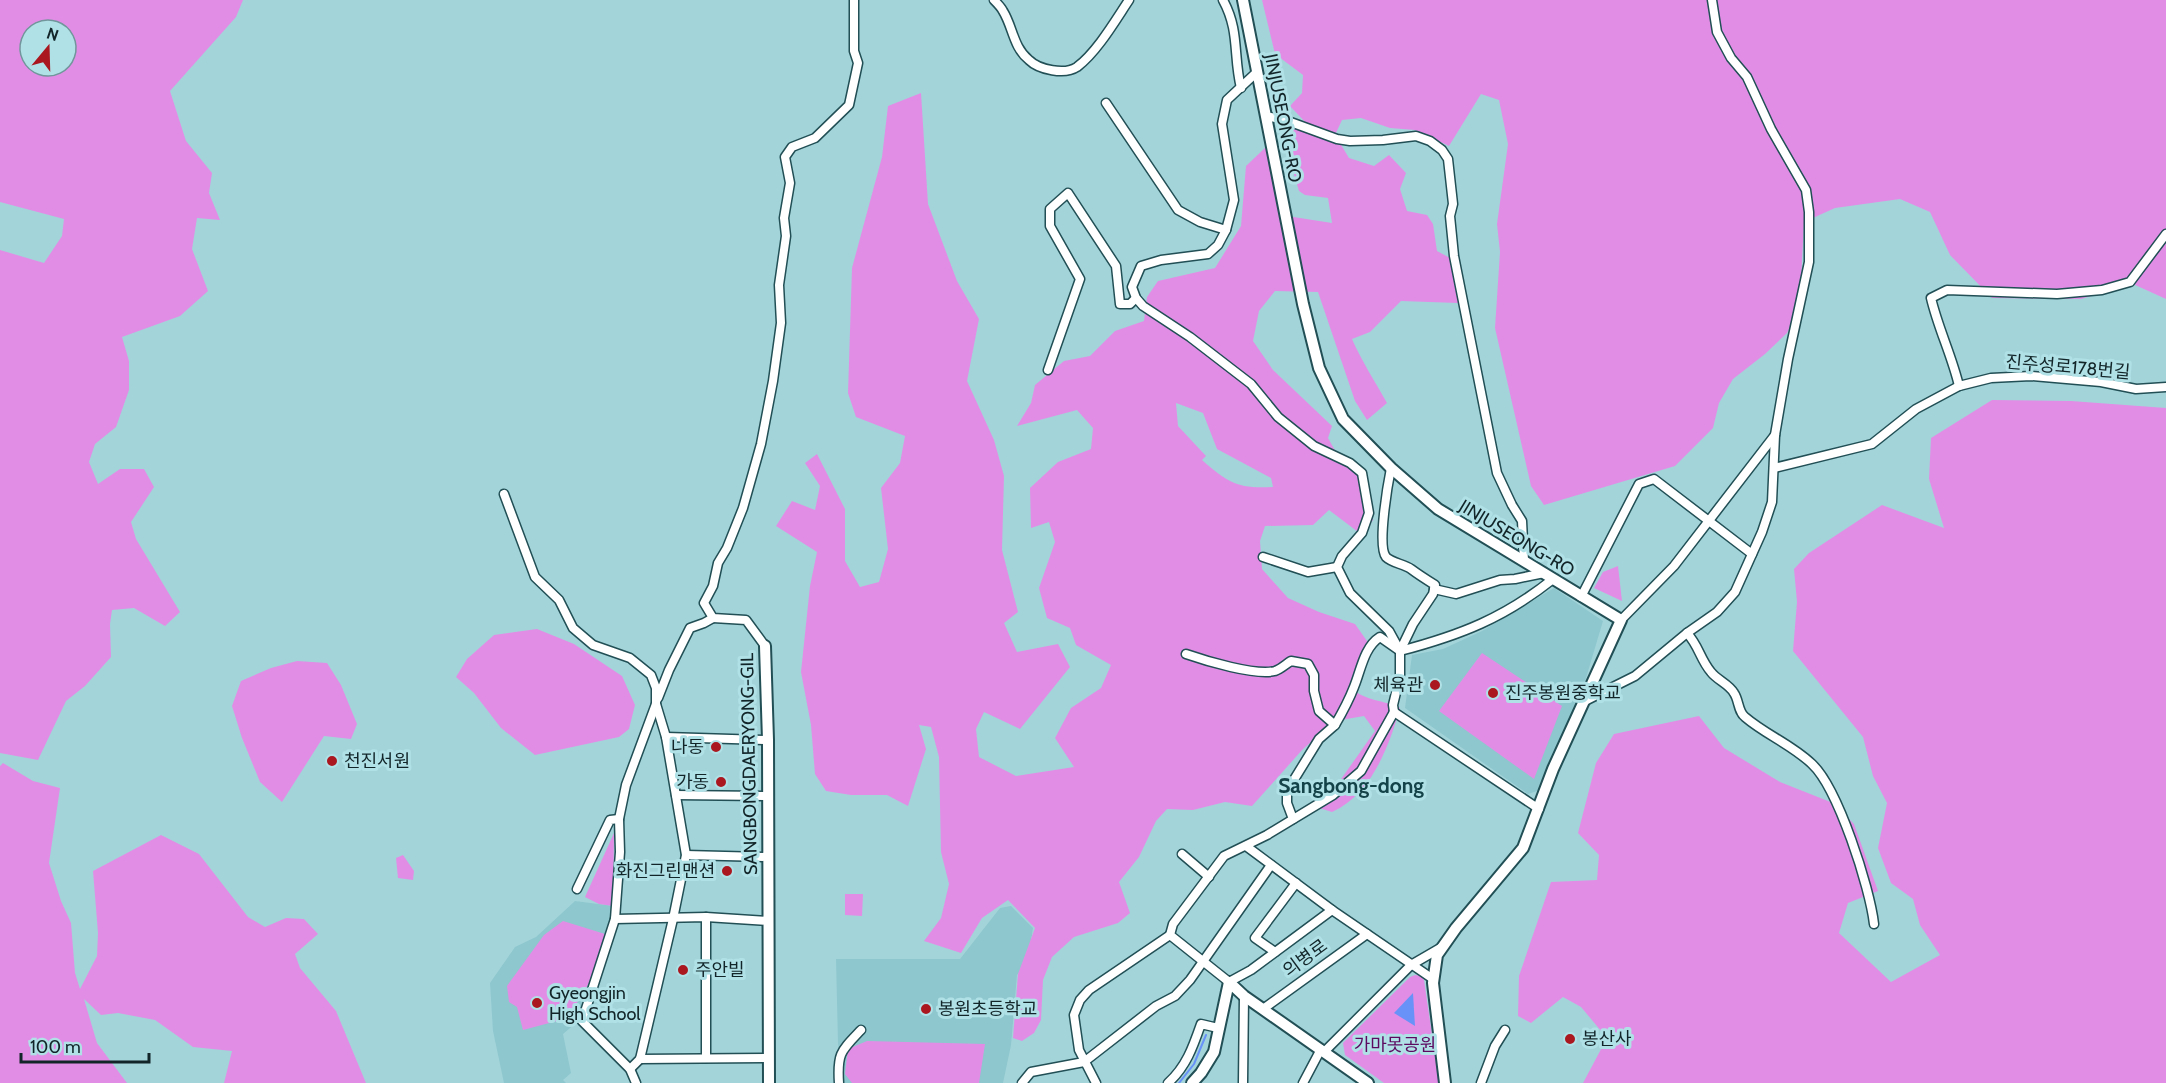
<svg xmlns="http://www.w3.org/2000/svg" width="2166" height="1083" font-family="Cabin,'Noto Sans KR',sans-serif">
  <rect width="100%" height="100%" fill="#a3d4da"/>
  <g fill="#8ec7ce">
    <polygon points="1554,588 1603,621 1586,678 1540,790 1528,794 1405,708 1412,655 1443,649 1482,631"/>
    <polygon points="575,901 613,906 598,966 576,1023 563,1034 571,1073 563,1080 566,1083 504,1083 493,1031 490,983 515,947 536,937"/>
    <polygon points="1011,906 1033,928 1028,959 1017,975 1011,1045 1003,1083 842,1083 838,1043 836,959 960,959 1000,908"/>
  </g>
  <g fill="#e28de5" fill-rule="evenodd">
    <path d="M0,0h243l-7,17 -66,74 16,50 26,32 -3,20 11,27 -23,-2 -5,31 16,42 -28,25 -58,21 7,24v29l-13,37 -21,17 -6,18 9,22 22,-15h24l10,18 -23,35 5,17 44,73 -15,14 -31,-18 -22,2 -2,14 1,33 -26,29 -19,15 -28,59 -38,-7v-503l44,13 18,-27 2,-17 -64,-17zM30,30h36v36h-36z"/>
    <polygon points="1262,0 2166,0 2166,299 2133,284 2081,299 1992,298 1950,255 1930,212 1900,199 1835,208 1804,222 1801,280 1796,313 1787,333 1765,354 1733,379 1719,403 1713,428 1675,466 1544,505 1531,486 1495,328 1500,252 1497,224 1508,144 1499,100 1481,94 1449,146 1415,130 1390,128 1361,118 1342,120 1336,133 1307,124 1290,106 1302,93 1303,75 1275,54"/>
    <path d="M921,93l7,111 29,77 22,38 -12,62 27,59 10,36 -2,74 16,62 -14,11 13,29 41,-8 12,23 -50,62 -36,-17 -8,17 3,28 37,19 58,-9 -19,-29 16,-30 30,-20 10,-23 -35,-20 -6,-17 -23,-10 -8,-30 16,-46 -6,-20 -18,6 -1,-40 28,-26 33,-13 2,-21 -16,-18 -60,16 14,-23 4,-18 29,-24 26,-5 25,-25 29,-10 3,-24 11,-16 57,-13 26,-42 5,-60 20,-19 21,69 45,7 -4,-25 -23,-3 -6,-4 -12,-40v-26l53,18 9,15 25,8 15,-11 17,18 -6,16 7,22 20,4 6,9 4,27 13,7 8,45 -57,-2 -31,31 -18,7c10,23 23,42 35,64l-20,17 -12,-19 -37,-109 -43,-1 -16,20 -6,30 20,29 59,56 -4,12 14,25 22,17 9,40 -11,15 -33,-25 -16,15 -48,1 -5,15 2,28 26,29 31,14 36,12 17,24 -21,40c14,13 33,12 49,20 -11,38 -28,86 -68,104l-16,-5 1,-10 22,-15 36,-51 -11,-15 -29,5 -32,28 -51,57 -27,-4 -32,8 -26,-1 -11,12 -17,36 -20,25 11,31 -12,10 -44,14 -22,20 -9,23 -2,40 -7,13 -12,8 -9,-3 5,-64 17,-46 -27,-28 -26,18 -21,35 -37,-12 17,-23 8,-34 -8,-32 -2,-95 -8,-30 -12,-2 7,24 -18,57 -21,-11h-36l-25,-4 -11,-17 -4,-49 -10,-53 9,-86 7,-34 -41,-26 16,-25 23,9 5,-24 -15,-23 12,-9 28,55v52l15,26 19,-5 9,-33 -7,-61 19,-25 5,-27 -49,-19 -8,-24 4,-125 30,-111 6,-51zM1176,403l27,10 14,36 54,29 2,9c-35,2 -45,-4 -71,-27l4,-4 -28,-30z"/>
    <polygon points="1992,400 2071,401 2166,408 2166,1083 1583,1083 1607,1038 1581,1007 1563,997 1531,1023 1518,1016 1519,976 1551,882 1597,880 1599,855 1578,833 1596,763 1614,734 1699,716 1724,748 1780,782 1833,803 1854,824 1878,891 1848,903 1839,933 1891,982 1940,955 1920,925 1913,899 1891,883 1878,848 1887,803 1873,776 1863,737 1793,651 1797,602 1794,569 1809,553 1882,505 1944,528 1929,479 1931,438"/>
    <polygon points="1618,566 1622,601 1594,588 1603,572"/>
    <polygon points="537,629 574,644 622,676 635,705 629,729 619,737 535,755 501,728 474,693 456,677 467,659 494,635"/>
    <polygon points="1482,653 1562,706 1534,779 1439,711"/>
    <polygon points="297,661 327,663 341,685 357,724 351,739 324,736 282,802 260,782 242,738 232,706 241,681 271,668"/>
    <polygon points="3,763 33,781 60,788 49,863 61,901 71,923 75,973 80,989 97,956 98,933 93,871 161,835 199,854 248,917 265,927 286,918 304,919 318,934 295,954 300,968 336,1011 366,1083 224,1083 232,1051 193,1047 155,1020 118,1013 101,1015 84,999 97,1043 127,1083 0,1083 0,766"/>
    <polygon points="614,833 613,906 599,904 585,897"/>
    <polygon points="403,855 414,871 413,880 398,878 396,858"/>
    <polygon points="845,894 863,894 862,916 845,915"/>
    <polygon points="563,921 605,934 593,976 568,1018 523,1030 517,1007 509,1002 507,986 544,935"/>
    <polygon points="1415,975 1421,976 1424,980 1439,1083 1384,1083 1345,1055 1343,1043 1410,977"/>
    <polygon points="867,1041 985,1044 979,1083 852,1083 845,1074 848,1049"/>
  </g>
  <polygon fill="#6992f8" points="1413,993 1415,1026 1394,1013"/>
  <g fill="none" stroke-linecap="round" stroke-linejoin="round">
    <polyline stroke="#6992f8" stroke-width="2" points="1179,1083 1194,1064 1206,1035"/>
    <defs>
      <g id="street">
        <path d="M994,0c3,3 7,7 9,11 10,16 10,36 26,49 10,10 36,15 48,7 20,-15 38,-46 52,-67"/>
        <path d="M1223,0c17,31 10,56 18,88"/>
        <polyline points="1257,72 1227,100 1222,124 1234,200 1226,230 1218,245 1208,254 1161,260 1141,266 1132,287 1136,298 1143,306 1190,337 1251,384 1278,417 1314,446 1350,463 1362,473 1369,513 1362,533 1342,556 1337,567 1350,593 1389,631 1400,651"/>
        <polyline points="1106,103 1178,210 1200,222 1226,230"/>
        <polyline points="1266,116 1285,120 1337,139 1350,141 1383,140 1416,136 1430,141 1442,150 1448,159 1453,204 1450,216 1454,256 1497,473 1512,505 1522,521 1524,561"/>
        <polyline points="1048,370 1080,279 1050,226 1050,209 1068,193 1116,266 1120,304 1130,304 1136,298"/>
        <path d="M1959,386c-7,-30 -21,-58 -28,-88l16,-8 110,4 45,-4 28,-8 36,-48"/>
        <path d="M1391,468c-3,15 -14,78 -5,89 6,6 18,7 25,12 8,6 16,11 24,16l-2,9 -20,30 -13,27v25l-7,29 1,7"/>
        <polyline points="1774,468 1872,444 1916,409 1959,386 1991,378 2031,376 2101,382 2136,389 2166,387"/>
        <polyline points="504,494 535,577 559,600 573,628 593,645 630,658 651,675 656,688 656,704 626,785 619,819 620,852 615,919 582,1021 630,1069 636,1083"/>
        <polyline points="1263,557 1308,572 1337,567"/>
        <polyline points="1434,589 1456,594 1500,580 1515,579 1544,573"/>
        <polyline points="1581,597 1639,484 1654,479 1752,554"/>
        <polyline points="1621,620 1674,566 1775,435"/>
        <path d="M1687,633c12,13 13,26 24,39 6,8 18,12 23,21 5,7 4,19 11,24 21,18 46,27 67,47 26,24 58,124 62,160"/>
        <polyline points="765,646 746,620 713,618 704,603 713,586 718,563 727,548 743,508 761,444 773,381 781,323 779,285 786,236 784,218 790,183 785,157 792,147 815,138 849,105 858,63 854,51 854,0"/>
        <path d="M1186,654c20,7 70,22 89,17 6,-2 11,-7 16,-10l17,3 6,11v16l5,20 16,14c7,-12 14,-25 19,-38 7,-17 10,-40 26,-50l20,14c61,-16 104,-33 153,-72"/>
        <polyline points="658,698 669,670 690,628 704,623 713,618"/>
        <polyline points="1583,702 1635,676 1687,633 1717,612 1735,592 1762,532 1772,502 1775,435 1788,359 1809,262 1809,212 1806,190 1771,129 1747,77 1731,58 1717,32 1712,0"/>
        <polyline points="1394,712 1539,809"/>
        <polyline points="666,737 768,740"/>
        <polyline points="676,795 768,796"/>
        <polyline points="1293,819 1287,803 1287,791 1319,739 1335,725"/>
        <polyline points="1246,846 1332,910 1433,979 1433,983"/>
        <polyline points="1182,854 1209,877"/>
        <polyline points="686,855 768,857"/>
        <polyline points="577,889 610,820 619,819"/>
        <polyline points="1332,910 1251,970 1229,982 1170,935 1173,924 1224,856 1267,835 1333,795 1361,771 1394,712"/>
        <polyline points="706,917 706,1058"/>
        <polyline points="615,919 706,917 769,921"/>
        <polyline points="1275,952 1255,938 1296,883"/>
        <polyline points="1263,1009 1367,934"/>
        <polyline points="1324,1052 1411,965 1442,947"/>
        <polyline points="640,1059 769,1058"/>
        <polyline points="630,1069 640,1059 673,919 686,855 666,737 656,704"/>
        <path d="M839,1083c-2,-30 2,-32 22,-53"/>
        <polyline points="1022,1083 1031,1072 1084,1062 1156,1006 1175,996 1190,980 1271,865"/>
        <polyline points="1096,1083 1079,1050 1074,1015 1080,1000 1089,990 1170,935"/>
        <path d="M1168,1083c18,-16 25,-36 33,-59l17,4"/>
        <polyline points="1243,1083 1244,996"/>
        <polyline points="1303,1083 1321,1049"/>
        <polyline points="1481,1083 1495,1046 1505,1030"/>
      </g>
      <g id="secondary">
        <polyline points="1243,0 1303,304 1319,368 1343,419 1391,468 1438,509 1621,620 1553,769 1523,848 1456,928 1437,955 1433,983 1445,1083"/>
        <polyline points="765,646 768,740 769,1083"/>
        <polyline points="1192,1083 1201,1073 1214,1052 1229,982 1244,996 1368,1083"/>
      </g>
    </defs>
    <use href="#street" stroke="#214f55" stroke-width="11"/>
    <use href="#secondary" stroke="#214f55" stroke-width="14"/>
    <use href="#street" stroke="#fff" stroke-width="8"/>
    <use href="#secondary" stroke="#fff" stroke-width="10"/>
  </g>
  <g fill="#ab171f" stroke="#b0e1e7" stroke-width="2">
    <circle cx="1435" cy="685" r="6"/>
    <circle cx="1493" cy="693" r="6"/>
    <circle cx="716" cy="747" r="6"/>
    <circle cx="332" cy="761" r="6"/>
    <circle cx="721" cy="782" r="6"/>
    <circle cx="727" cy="871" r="6"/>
    <circle cx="683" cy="970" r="6"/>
    <circle cx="537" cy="1003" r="6"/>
    <circle cx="926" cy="1009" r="6"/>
    <circle cx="1570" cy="1039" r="6"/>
  </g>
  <g text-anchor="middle" stroke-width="6" stroke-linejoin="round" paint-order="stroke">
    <g font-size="18" fill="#122528" stroke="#b0e1e7">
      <text transform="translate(1283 118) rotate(79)" y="6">JINJUSEONG-RO</text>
      <text transform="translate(2068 367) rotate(5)" y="6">진주성로178번길</text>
      <text transform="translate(1517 538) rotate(31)" y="6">JINJUSEONG-RO</text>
      <text transform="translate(749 764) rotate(-91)" y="6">SANGBONGDAERYONG-GIL</text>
      <text transform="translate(1305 958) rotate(-36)" y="6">의병로</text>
    </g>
    <g font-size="18" fill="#122528" stroke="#b0e1e7" text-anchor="start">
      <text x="1423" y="691" text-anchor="end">체육관</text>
      <text x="1505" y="699">진주봉원중학교</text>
      <text x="704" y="753" text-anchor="end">나동</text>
      <text x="344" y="767">천진서원</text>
      <text x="709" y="788" text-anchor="end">가동</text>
      <text x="715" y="877" text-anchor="end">화진그린맨션</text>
      <text x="695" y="976">주안빌</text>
      <text x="549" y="999">Gyeongjin<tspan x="549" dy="21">High School</tspan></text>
      <text x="938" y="1015">봉원초등학교</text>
      <text x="1582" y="1045">봉산사</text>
    </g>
    <g font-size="18" fill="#5c0960" stroke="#b0e1e7">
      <text x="1395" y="1051">가마못공원</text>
    </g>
    <g font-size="21" font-weight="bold" fill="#144449" stroke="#b0e1e7">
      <text x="1351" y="793">Sangbong-dong</text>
    </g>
  </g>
  <g transform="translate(48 48) rotate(19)"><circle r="28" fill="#b0e1e7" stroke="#71969b" stroke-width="1.5"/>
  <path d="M0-4.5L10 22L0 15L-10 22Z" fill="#ab171f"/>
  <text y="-9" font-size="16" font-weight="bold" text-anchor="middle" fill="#122528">N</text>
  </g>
  <path d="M21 1053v9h128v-9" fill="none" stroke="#122528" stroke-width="3"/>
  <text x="30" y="1053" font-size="18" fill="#122528" stroke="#b0e1e7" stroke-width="4.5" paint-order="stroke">100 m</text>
</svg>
